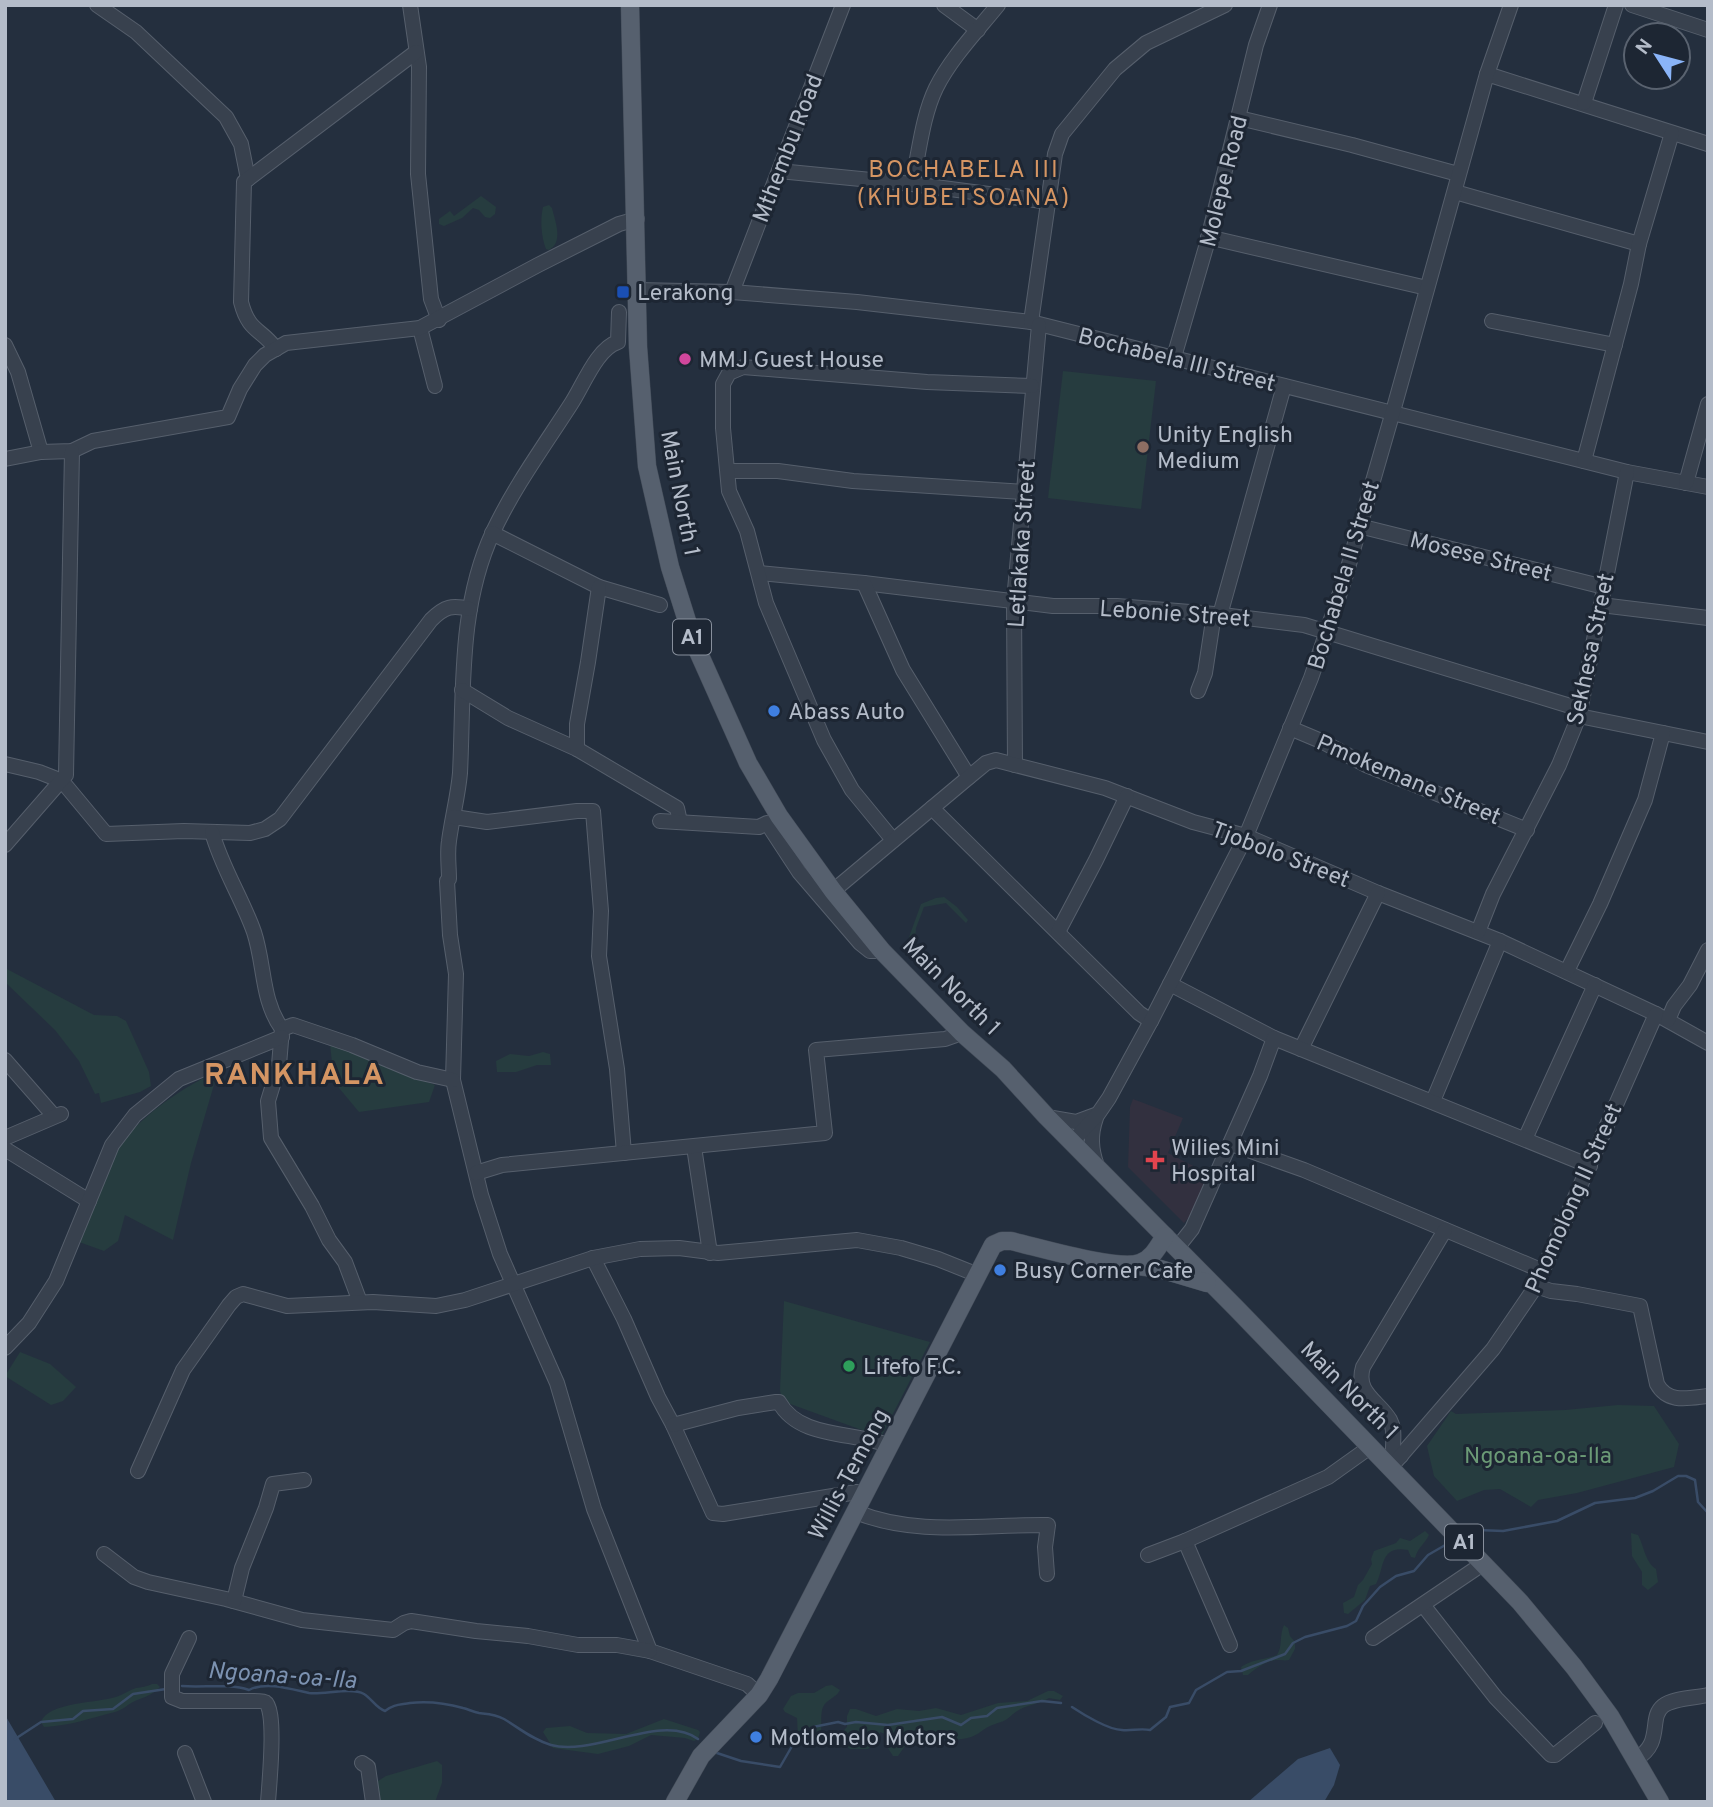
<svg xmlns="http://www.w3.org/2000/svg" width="1713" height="1807" font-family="Overpass,sans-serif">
  <rect width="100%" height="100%" fill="#242f3e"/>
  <polygon fill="#32303f" points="1133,1099 1183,1118 1168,1153 1209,1174 1191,1215 1184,1223 1128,1167 1130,1107"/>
  <g fill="#263c3f">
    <polygon points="481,196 496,207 495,214 490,218 485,217 479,210 473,208 462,218 444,226 439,224 439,219 450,211 454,216"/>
    <path d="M549,205l3,3c3,13 12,34 -3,42l-3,-1c-5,-12 -6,-30 -3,-42z"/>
    <polygon points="1063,371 1156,381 1141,509 1048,498"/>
    <polygon points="944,897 957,907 968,920 966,923 946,903 924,907 916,928 915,942 909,944 908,940 921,904 936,898"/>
    <polygon points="5,968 94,1015 117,1016 126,1021 149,1072 151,1086 140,1092 101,1103 99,1093 95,1094 79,1061 55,1030 5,982"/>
    <polygon points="330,1044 435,1085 429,1102 359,1112 334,1082"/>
    <polygon points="543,1052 550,1054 551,1065 537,1065 516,1072 497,1072 496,1061 510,1054 529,1056"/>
    <path d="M207,1076l9,2 -25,85 -18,77 -48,-25 -7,26 -14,10 -25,-9c12,-31 21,-68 40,-95 22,-31 55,-53 88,-71z"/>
    <polygon points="784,1301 930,1342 881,1437 782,1401 780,1390"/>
    <polygon points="20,1352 50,1364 76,1387 63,1401 51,1405 5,1376"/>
    <polygon points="1618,1405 1654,1406 1679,1444 1674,1467 1577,1493 1538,1500 1531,1507 1500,1489 1484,1490 1457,1501 1434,1476 1427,1446 1451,1411 1456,1414 1565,1410"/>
    <path d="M1425,1531l4,4c-4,9 -11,12 -14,23l-4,-1 -3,-7c-29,-5 -23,18 -32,34l-6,2 -5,14 -17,14 -4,-1 -1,-10 11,-6 4,-12 5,-5 9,-16 -1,-5 3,-8 22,-8 4,-5 10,3z"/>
    <path d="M1631,1533l7,2c6,11 7,27 18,34l2,13 -10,8 -6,-5v-13l-10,-16z"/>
    <path d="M1284,1625l4,3 2,8 5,6v7l-6,11c-4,1 -8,0 -13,0 -10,1 -20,8 -28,15h-5l-2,-8c11,-8 24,-7 36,-12 6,-9 2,-20 7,-30z"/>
    <path d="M152,1684h5l3,3c-8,8 -15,10 -25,14 -7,3 -12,9 -20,11 -24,6 -46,14 -71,15l-3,-5c7,-20 56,-19 75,-25 7,-2 13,-7 20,-9 6,-1 10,-1 16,-4z"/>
    <path d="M832,1685l8,5c-4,8 -13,9 -17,17 -3,7 -1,17 -2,24l-4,4 -10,-2 -5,6 -4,-2 -1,-19 -12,-6 -2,-3 8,-13 7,-3h16l12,-7z"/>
    <path d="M1048,1691h6l9,5 -3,4 -11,-2c-11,7 -26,7 -36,16 -11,10 -9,6 -23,12 -7,3 -12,9 -19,11 -20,7 -41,-3 -60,-7l-8,7 2,9 -7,10h-5l-7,-11 1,-10 -7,-3 -1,8 -11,9h-18l-11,-8 -1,-5 9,-9v-11l3,-7h6l20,7 21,-7 22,2 17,-3 25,7 37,-12 29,-2z"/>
    <polygon points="664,1719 698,1730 700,1732 698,1739 694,1741 685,1738 651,1735 629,1746 598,1754 553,1748 543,1732 546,1728 570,1726 587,1733 626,1734"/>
    <polygon points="437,1761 442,1765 442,1783 435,1802 377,1802 376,1787 378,1781 386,1776"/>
  </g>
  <g fill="#394c67">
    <polygon points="5,1715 56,1802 5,1802"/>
    <polygon points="1330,1748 1340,1765 1334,1785 1324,1802 1248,1802 1298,1759"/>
  </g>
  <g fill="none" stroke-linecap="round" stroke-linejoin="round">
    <g stroke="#394c67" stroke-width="2.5">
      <polyline points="1478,1530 1503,1531 1557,1521 1595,1503 1635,1498 1653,1491 1678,1476 1686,1476 1695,1480 1698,1502 1708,1513"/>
      <path d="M182,1686c22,2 46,-3 67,4 17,-9 42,-1 60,3 14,2 42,-6 55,1 8,5 12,14 21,17 9,-7 15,-6 25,-8 19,-2 35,0 53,5 5,1 10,4 16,5 9,1 16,1 25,6 15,9 29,21 47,26 42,12 111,-33 147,-6"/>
      <path d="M1072,1707c12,8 37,23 50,23 10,1 18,-2 28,0l16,-13 4,-10 19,-4 7,-13 31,-18 14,-1 44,-17 8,-11 12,-6 42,-11 9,-5 7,-15 17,-19 16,-11 18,-5 14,-16 19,-11"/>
      <polyline points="15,1739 41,1722 73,1719 83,1711 113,1709 133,1694 166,1689"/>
      <polyline points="717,1753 741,1761 780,1767 799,1734 813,1727 838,1722 845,1724 856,1722 888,1725 942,1717 961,1725 971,1718 987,1716 997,1708 1042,1701 1061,1703"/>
    </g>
    <defs>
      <g id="minor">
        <polyline points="97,5 136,32 226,117 241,144 248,179"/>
        <polyline points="410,5 419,67 418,174 431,299 439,320"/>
        <polyline points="944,5 978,30"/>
        <polyline points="1632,5 1708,30"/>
        <polyline points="1487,74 1708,144"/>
        <polyline points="1584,103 1616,5"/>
        <polyline points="1239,118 1352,145 1458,174"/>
        <polyline points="779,171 912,184 1050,202"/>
        <path d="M912,184c7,-30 10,-67 24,-96 15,-30 41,-57 62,-83"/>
        <polyline points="1455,192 1639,244"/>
        <polyline points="1208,237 1427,288"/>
        <polyline points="637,290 732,292 857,302 1031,322 1627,472 1708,487"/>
        <polyline points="732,292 843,5"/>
        <path d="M619,312l-1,30c-21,6 -35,44 -47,62 -27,42 -57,83 -78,128 -35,75 -29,160 -33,241 -2,23 -8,45 -11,68 -2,12 0,26 0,38l-2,2 3,54 6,39 -3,106 28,115 19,59 57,129 37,126 56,142 97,33 12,11"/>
        <polyline points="1492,321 1615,345"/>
        <polyline points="1031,322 1055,154 1062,134 1115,69 1146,43 1225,5"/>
        <polyline points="420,328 435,386"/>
        <polyline points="5,345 18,372 41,452"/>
        <path d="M276,349c-15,-21 -27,-16 -35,-47l3,-120 172,-130"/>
        <polyline points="1174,357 1206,247 1256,45 1270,5"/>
        <polyline points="5,459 41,452 72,451 93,441 228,417 240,389 255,365 265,355 286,343 420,328 538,265 619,224 637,219"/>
        <polyline points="1584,461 1631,284 1639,244 1672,133"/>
        <polyline points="729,471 778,471 853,481 1024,492"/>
        <polyline points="1686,483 1708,404"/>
        <polyline points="1359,526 1604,587"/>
        <polyline points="492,533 599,587 660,605"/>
        <polyline points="759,573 864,583 1053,606 1117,606 1214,614 1304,625 1580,709"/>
        <polyline points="864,583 903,670 969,777"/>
        <polyline points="1601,605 1708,618"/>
        <polyline points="1220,615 1284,386"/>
        <polyline points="462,690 508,718 577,749 677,808 680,822"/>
        <polyline points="1198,691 1205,673 1214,614"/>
        <polyline points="1579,716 1708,742"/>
        <polyline points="1290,728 1321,741 1366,765 1527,830"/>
        <polyline points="577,749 577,724 588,662 599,587"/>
        <path d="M5,764l34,8 23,9 44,53 78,-3 66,2 15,-4 15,-10 151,-199c14,-14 21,-15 39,-11"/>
        <polyline points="1015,765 1014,601 1039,325"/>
        <polyline points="932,808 1139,1013 1151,1021"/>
        <polyline points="454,817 487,822 577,811 593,811 601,911 599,956 617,1069 624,1153"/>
        <polyline points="660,821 759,827 767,823 799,872 860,943 870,951 882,951"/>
        <path d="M212,832c9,34 30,66 42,100 11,33 7,68 28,97l-3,36 -11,36 3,37 41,68 17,34 16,22 15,40"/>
        <polyline points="893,840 852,790 824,740 766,603 747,531 729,491 723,428 723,384 729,373 743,367 927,382 1032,386"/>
        <polyline points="5,845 66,775 72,451"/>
        <polyline points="833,891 969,777 986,763 996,760 1105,788 1193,822 1246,836 1378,893 1500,941 1656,1014 1708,1043"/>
        <polyline points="1058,932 1096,860 1127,796"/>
        <polyline points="1478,932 1493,894 1559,765 1579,716 1627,472"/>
        <polyline points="1567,971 1600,904 1645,800 1663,733"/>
        <polyline points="1170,984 1274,1038"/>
        <polyline points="1668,1020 1674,1006 1690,985 1708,950"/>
        <polyline points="282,1029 293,1025 352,1045 417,1072 453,1080"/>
        <polyline points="1301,1049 1378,893"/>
        <polyline points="5,1060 54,1116"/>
        <polyline points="1433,1101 1500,941"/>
        <polyline points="1047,1117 1076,1122 1095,1115"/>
        <path d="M1096,1118c-6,17 -5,31 1,48"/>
        <polyline points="5,1138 61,1114"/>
        <polyline points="1525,1139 1595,985"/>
        <polyline points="1072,1142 1098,1114 1109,1098 1151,1021 1246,836 1311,678 1345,578 1392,415 1487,74 1511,5"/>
        <polyline points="1231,1144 1304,1170 1543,1271"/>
        <polyline points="694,1147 710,1253"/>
        <polyline points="5,1149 89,1201"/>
        <polyline points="476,1173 502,1165 825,1133 816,1050 945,1039 962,1033"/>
        <polyline points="1177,1248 1192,1229 1260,1076 1274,1038 1590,1166"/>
        <polyline points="593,1258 624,1319 658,1397 673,1425 713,1513 723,1514 857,1492 864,1495"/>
        <path d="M1536,1286l15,5 26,3 63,12 17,78c11,20 32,14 51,12"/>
        <polyline points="5,1348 29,1323 56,1281 112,1145 135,1115 179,1079 282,1037"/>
        <path d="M673,1425l65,-17 38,-6h3c21,38 76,29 111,44"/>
        <path d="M1401,1456l-8,-7c0,-9 2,-20 -3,-29 -11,-19 -35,-27 -27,-53l82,-137"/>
        <polyline points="1391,1467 1493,1349 1536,1286 1656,1014"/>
        <polyline points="138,1471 183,1370 229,1305 236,1297 243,1294 287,1306 373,1302 436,1306 465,1300 593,1258 640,1249 679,1248 718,1253 857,1240 901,1248 938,1259 978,1275"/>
        <path d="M856,1512c61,25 128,12 192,13l-3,22 2,27"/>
        <polyline points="1185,1541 1230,1645"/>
        <polyline points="104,1554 134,1577 148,1582 226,1599 302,1620 393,1630 404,1623 411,1621 476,1631 528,1636 578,1645 617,1645 650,1651"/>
        <polyline points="1148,1555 1185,1541 1328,1477 1370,1447"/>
        <polyline points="234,1601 242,1568 266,1508 273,1484 304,1480"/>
        <polyline points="1423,1605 1496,1698 1551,1755 1555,1755 1595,1723"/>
        <path d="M189,1638l-17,36v23l10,4h72c3,0 10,0 11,1 12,7 4,84 3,100"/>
        <polyline points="1373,1638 1484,1563"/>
        <polyline points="185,1753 204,1802"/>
        <path d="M1636,1759c28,-16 12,-41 27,-53 10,-8 32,-8 45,-11"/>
        <polyline points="362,1763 368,1767 373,1802"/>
      </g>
      <g id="major">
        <polyline points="630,5 638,347 647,466 670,567 693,640 748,763 779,816 833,891 882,951 962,1033 1003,1069 1046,1116 1236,1308 1520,1602 1574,1667 1610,1716 1660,1802"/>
        <polyline points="1132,1265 1160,1269 1207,1283"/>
        <path d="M675,1802l26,-46 58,-61 10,-16 224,-434 9,-4h9c27,6 106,30 129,22 12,-4 18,-16 25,-27"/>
      </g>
    </defs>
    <use href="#minor" stroke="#565f6c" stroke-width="16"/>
    <use href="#major" stroke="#414a57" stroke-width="19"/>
    <use href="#minor" stroke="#38414e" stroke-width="14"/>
    <use href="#major" stroke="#56606e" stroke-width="18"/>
  </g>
  <rect fill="#1a4fb4" stroke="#1d2633" stroke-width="2.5" x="616" y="285" width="14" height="14" rx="3.5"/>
  <circle fill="#d1479c" stroke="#1d2633" stroke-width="2.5" cx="685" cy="359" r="7"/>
  <circle fill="#8d6e63" stroke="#1d2633" stroke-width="2.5" cx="1143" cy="447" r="7"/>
  <g fill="#3f7fe0" stroke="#1d2633" stroke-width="2.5">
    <circle cx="774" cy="711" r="7"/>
    <circle cx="1000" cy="1270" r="7"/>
    <circle cx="756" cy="1737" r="7"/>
  </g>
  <path fill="#e0444e" stroke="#1d2633" stroke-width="2.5" d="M1151.5 1149.5h7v7h7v7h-7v7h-7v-7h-7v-7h7z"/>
  <circle fill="#2e9e5b" stroke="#1d2633" stroke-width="2.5" cx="849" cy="1366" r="7"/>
  <g text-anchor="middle" stroke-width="6" stroke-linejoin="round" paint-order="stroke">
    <g fill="#1d2633" stroke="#878f9c" stroke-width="2">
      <rect x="673" y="619.5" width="38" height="35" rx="5"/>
      <rect x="1445" y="1524.5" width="38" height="35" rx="5"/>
    </g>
    <g font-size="21" font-weight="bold" fill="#b4bcc9">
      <text x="692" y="644">A1</text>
      <text x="1464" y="1549">A1</text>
    </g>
    <g font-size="23" fill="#b4bcc9" stroke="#1d2633">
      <text transform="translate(787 148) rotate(-69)" y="8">Mthembu Road</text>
      <text transform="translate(1223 181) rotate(-76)" y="8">Molepe Road</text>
      <text transform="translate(1177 359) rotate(14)" y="8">Bochabela III Street</text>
      <text transform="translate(681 493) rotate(79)" y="8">Main North 1</text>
      <text transform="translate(1021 544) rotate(-86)" y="8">Letlakaka Street</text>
      <text transform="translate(1481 556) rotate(14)" y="8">Mosese Street</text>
      <text transform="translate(1343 575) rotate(-73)" y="8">Bochabela II Street</text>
      <text transform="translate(1175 613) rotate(4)" y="8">Lebonie Street</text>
      <text transform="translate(1590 649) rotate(-78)" y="8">Sekhesa Street</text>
      <text transform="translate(1409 779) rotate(23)" y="8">Pmokemane Street</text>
      <text transform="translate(1281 854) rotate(21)" y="8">Tjobolo Street</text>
      <text transform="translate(952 986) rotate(45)" y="8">Main North 1</text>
      <text transform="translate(1573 1198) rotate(-66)" y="8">Phomolong II Street</text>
      <text transform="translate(1350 1390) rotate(45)" y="8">Main North 1</text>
      <text transform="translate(848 1474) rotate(-62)" y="8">Willis-Temong</text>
    </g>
    <g font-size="23" fill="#b4bcc9" stroke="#1d2633" text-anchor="start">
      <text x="637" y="300">Lerakong</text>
      <text x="699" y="367">MMJ Guest House</text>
      <text x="1157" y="442">Unity English<tspan x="1157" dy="26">Medium</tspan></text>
      <text x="788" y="719">Abass Auto</text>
      <text x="1171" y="1155">Wilies Mini<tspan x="1171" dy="26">Hospital</tspan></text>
      <text x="1014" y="1278">Busy Corner Cafe</text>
      <text x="863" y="1374">Lifefo F.C.</text>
      <text x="770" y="1745">Motlomelo Motors</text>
    </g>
    <g font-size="23" fill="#6b9a76" stroke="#1d2633">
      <text x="1538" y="1463">Ngoana-oa-lla</text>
    </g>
    <g font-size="24" letter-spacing="2" fill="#d59563" stroke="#1d2633">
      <text x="964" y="177">BOCHABELA III<tspan x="964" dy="28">(KHUBETSOANA)</tspan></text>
    </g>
    <g font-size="24" font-style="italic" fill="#7c92b1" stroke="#1d2633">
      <text transform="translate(282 1675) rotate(4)" y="8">Ngoana-oa-lla</text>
    </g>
    <g font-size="30" font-weight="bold" letter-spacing="2" fill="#d59563" stroke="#1d2633">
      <text x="295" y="1084">RANKHALA</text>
    </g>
  </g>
  <rect width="1713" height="1807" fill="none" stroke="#b4bcc9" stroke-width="14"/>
  <g transform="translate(1657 56) rotate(306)"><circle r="33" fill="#1d2633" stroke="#59626f" stroke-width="2"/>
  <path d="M0-5L12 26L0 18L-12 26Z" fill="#8ab4f8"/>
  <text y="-10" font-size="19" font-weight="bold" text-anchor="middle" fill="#b4bcc9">N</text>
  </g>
</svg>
